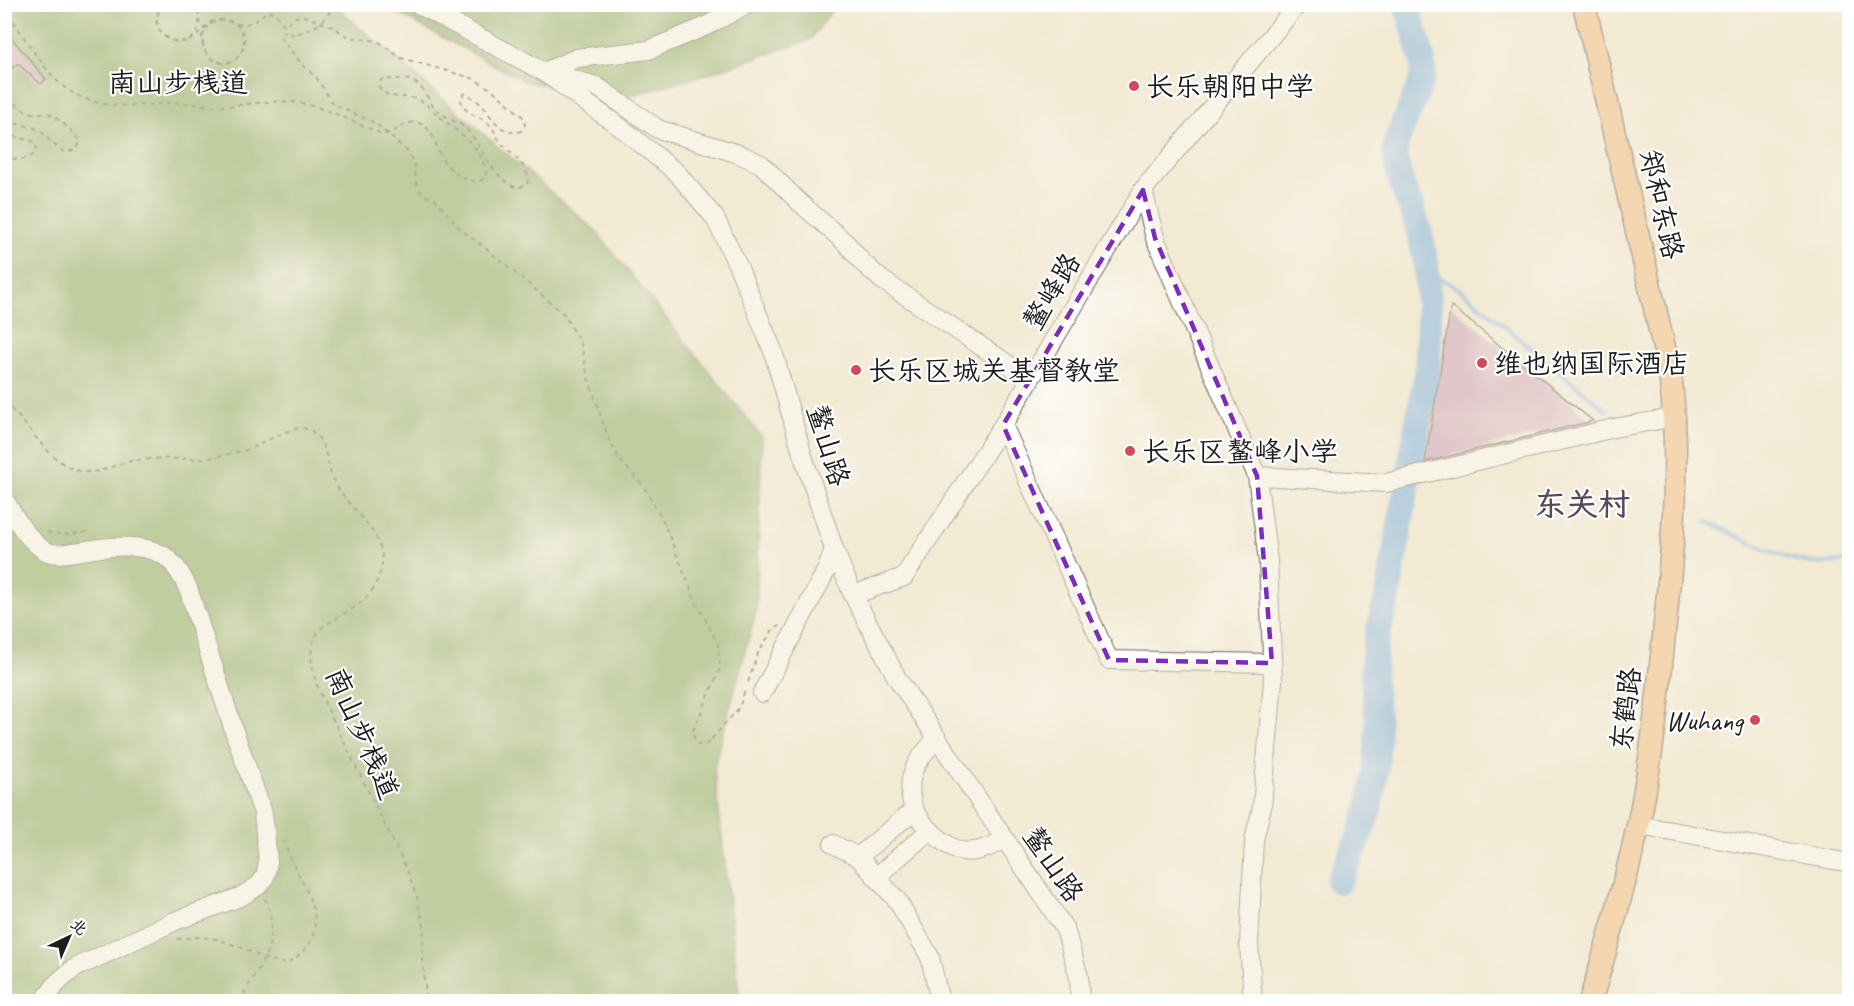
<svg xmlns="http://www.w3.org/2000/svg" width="1854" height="1006" font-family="Caveat,'LXGW WenKai TC',sans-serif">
  <rect width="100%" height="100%" fill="#fff"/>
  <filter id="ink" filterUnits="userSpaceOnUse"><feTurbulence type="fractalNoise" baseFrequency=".0167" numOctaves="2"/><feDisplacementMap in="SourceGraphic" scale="12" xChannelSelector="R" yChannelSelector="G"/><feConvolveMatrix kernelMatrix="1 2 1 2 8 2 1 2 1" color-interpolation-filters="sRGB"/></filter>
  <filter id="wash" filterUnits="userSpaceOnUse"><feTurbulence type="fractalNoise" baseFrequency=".008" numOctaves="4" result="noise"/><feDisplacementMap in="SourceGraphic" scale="24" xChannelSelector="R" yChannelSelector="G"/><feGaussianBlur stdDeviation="1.35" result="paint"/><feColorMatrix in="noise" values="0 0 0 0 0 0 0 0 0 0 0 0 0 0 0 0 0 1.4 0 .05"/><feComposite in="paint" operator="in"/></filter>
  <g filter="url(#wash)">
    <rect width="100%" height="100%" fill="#f3ead3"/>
    <g fill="#82aa61" stroke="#4f633e" stroke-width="1.5">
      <polygon points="5,5 334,5 595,230 762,437 756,612 714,766 740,1001 5,1002"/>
      <polygon points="382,5 836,5 810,40 704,75 616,100 524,81"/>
    </g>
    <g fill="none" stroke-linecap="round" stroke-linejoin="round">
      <g stroke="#77b1e8" stroke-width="4.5">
        <polyline points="1427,270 1462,291 1607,411"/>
        <path d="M1706,521c32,15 66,35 101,41 14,3 29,1 43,-2"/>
      </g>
      <path stroke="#77b1e8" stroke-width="26" d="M1339,881l19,-41 11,-31 7,-38 2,-45 -5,-47 2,-34 13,-51 39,-224c3,-43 4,-94 -7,-136 -7,-28 -23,-53 -25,-82 -1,-13 24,-59 28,-77 3,-15 -12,-55 -17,-71"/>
    </g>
    <g id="blocks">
      <g fill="#cd9bbe">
        <polygon points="4,29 46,79 41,84 18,64 4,73"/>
        <polygon points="1451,306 1593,421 1425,462"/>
      </g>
    </g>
  </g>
  <g filter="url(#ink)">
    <use href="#blocks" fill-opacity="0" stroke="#67645c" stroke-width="1.5"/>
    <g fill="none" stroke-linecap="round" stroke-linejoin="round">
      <defs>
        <g id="minor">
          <polyline points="418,4 544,72 624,130 677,173 715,218 738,266 773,351 802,453 834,549 853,595 897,678 1065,929 1079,977 1080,1002"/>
          <polyline points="544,72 577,58 649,50 704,27 748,4"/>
          <polyline points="554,74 596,86 658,129 739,154 761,164 798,201 846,243 864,264 882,280 1030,379"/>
          <polyline points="1143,190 1155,238 1257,476 1386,483 1614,428 1676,417"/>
          <polyline points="1003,425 1109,660 1272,663"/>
          <path d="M4,499c9,16 26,46 44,53 10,4 23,0 33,-1 25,-4 64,-10 86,7 10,8 15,19 21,30l46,143 29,82 5,49 -3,15 -7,9 -18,11 -65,24 -102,48 -16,14 -14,19"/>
          <polyline points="853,595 904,577 1003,425 1143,190 1298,4"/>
          <polyline points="762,693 827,569 834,549"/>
          <path d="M937,738c-9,11 -20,21 -24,34 -4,10 -3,27 1,37 6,14 32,39 48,42 15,3 30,-5 43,-12"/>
          <polyline points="1638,825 1850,863"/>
          <polyline points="833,844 858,857 897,900 930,957 940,1002"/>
          <polyline points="858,857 914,810"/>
          <polyline points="876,877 930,830"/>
          <polyline points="1253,1002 1249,944 1254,840 1262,807 1273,681 1268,561 1257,476"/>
        </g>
        <path id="major" d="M1584,4l86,369c10,81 4,160 -4,241 -7,71 -13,142 -28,212 -13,59 -30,117 -48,176"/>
      </defs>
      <use href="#minor" stroke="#67645c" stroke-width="20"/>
      <use href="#major" stroke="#67645c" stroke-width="25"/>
      <g stroke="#67645c" stroke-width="2" stroke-dasharray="4.5 4.5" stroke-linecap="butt">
        <path d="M164,4c-26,30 27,55 35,22 2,-9 -2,-16 -7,-22"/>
        <polyline points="336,4 320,24 294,35 284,31 280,37 305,68 316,77 333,104 375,123 409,153 415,166 415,179 420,191 426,196 434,198 460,229 487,249 564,314 581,345 588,377 609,440 620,460 644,487 662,518 696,602 718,644 720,669 692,733 698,745 707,744 739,708 745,690"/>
        <path d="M4,6c13,21 42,68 60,81 31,24 69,19 105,16 18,-1 37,4 55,3 23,-1 45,-6 68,-4 33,4 60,20 90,32 14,1 24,-17 39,-10 12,5 15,21 19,31 6,13 27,30 42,25l4,-6c-2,-26 -27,-41 -45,-56 -7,-6 -14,-14 -22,-18 -14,-7 -32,3 -41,-15l4,-6c10,2 22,-3 32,3 10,5 13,17 20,25 10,12 25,13 34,24 16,18 25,48 49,57l10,-3c6,-19 -19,-32 -28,-45 -4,-6 -5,-12 -10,-16 -11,-10 -29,-10 -28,-28l5,-3c5,4 12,8 16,12 10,12 20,32 39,26l4,-6 -2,-8 -29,-26 -22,-13 -71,-20 -23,-17 -29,-4 -16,-10 -29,-11 -9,1 -10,9c-7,-6 -7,-16 -19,-15 -6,8 -17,15 -28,13 -8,-1 -13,-6 -22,-3 -35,14 3,62 24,33 16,-21 -11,-45 -32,-28"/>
        <path d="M4,89c6,11 16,21 29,24 5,1 10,-1 15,0 5,1 27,20 30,25 3,4 1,5 0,9 -17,15 -28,-10 -39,-17 -11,-6 -25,-3 -35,-14"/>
        <path d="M4,134l29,7 4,8c-6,13 -20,11 -33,8"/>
        <path d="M4,403c23,18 36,46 61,62 5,3 14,7 21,7 18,1 35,-11 53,-12 22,-3 46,0 68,-2 12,-1 24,-5 36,-7 16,-4 45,-24 59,-23 24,2 24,35 31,51 12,26 40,43 48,71 3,11 0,22 -4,31 -22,50 -88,25 -58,110l88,179 10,27 7,30 -2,32 5,43"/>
        <polyline points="47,532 61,535 89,532"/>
        <polyline points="748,682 758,653 774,628 780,626"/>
        <path d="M177,939l21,-2 19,2 26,9 20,10 23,6c59,-33 11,-81 -2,-123"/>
        <path d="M239,1002c8,-15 26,-41 30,-56 3,-13 3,-36 -4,-47"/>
      </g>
      <use href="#minor" stroke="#fff" stroke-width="18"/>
      <use href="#major" stroke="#f6be87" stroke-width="22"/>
      <path stroke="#67645c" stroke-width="2" stroke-dasharray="4.5 4.5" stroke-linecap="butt" d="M164,4c-5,6 -9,13 -7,21 4,16 25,22 38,12 9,-8 11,-16 25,-17 19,-2 31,19 20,34 -17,22 -50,-3 -32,-28"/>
    </g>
  </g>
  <path d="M0 0H1854V1006H0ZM1143,190l12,48 102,238 15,187 -163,-3 -106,-235z" fill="#f3ead3" fill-opacity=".55" fill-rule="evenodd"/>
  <path fill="none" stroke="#7b2cbf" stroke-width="4.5" stroke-dasharray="12 8" stroke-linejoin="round" d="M1143,190l12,48 102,238 15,187 -163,-3 -106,-235z"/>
  <g fill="#d1495b" stroke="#fff" stroke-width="2">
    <circle cx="1134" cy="86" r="6"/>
    <circle cx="1482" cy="363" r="6"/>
    <circle cx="856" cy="370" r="6"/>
    <circle cx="1130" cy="451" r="6"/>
    <circle cx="1755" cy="720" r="6"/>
  </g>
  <g text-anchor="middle" stroke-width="4.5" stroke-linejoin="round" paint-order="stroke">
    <g font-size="28" fill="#1c1c1c" stroke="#fff">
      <text x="178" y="92">南山步栈道</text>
      <text transform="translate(1662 204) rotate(77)" y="10">郑和东路</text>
      <text transform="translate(1051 291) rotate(-59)" y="10">鳌峰路</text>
      <text transform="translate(829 445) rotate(73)" y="10">鳌山路</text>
      <text transform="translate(1625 709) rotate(-83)" y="10">东鹤路</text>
      <text transform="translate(363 733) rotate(66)" y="10">南山步栈道</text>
      <text transform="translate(1054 864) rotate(56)" y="10">鳌山路</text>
    </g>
    <g font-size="28" fill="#1c1c1c" stroke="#fff" text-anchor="start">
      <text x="1146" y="96">长乐朝阳中学</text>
      <text x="1494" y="373">维也纳国际酒店</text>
      <text x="868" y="380">长乐区城关基督教堂</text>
      <text x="1142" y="461">长乐区鳌峰小学</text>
      <text x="1743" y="730" text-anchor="end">Wuhang</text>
    </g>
    <g font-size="32" font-weight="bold" fill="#5a4855" stroke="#fff">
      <text x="1582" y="515">东关村</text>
    </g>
  </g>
  <rect width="1854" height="1006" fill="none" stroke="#fff" stroke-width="24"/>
  <g transform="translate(69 937) rotate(44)" stroke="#ffffff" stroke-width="4.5" paint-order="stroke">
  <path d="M0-4.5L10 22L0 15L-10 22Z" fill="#1c1c1c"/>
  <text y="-9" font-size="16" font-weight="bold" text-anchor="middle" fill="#1c1c1c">北</text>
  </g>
</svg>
